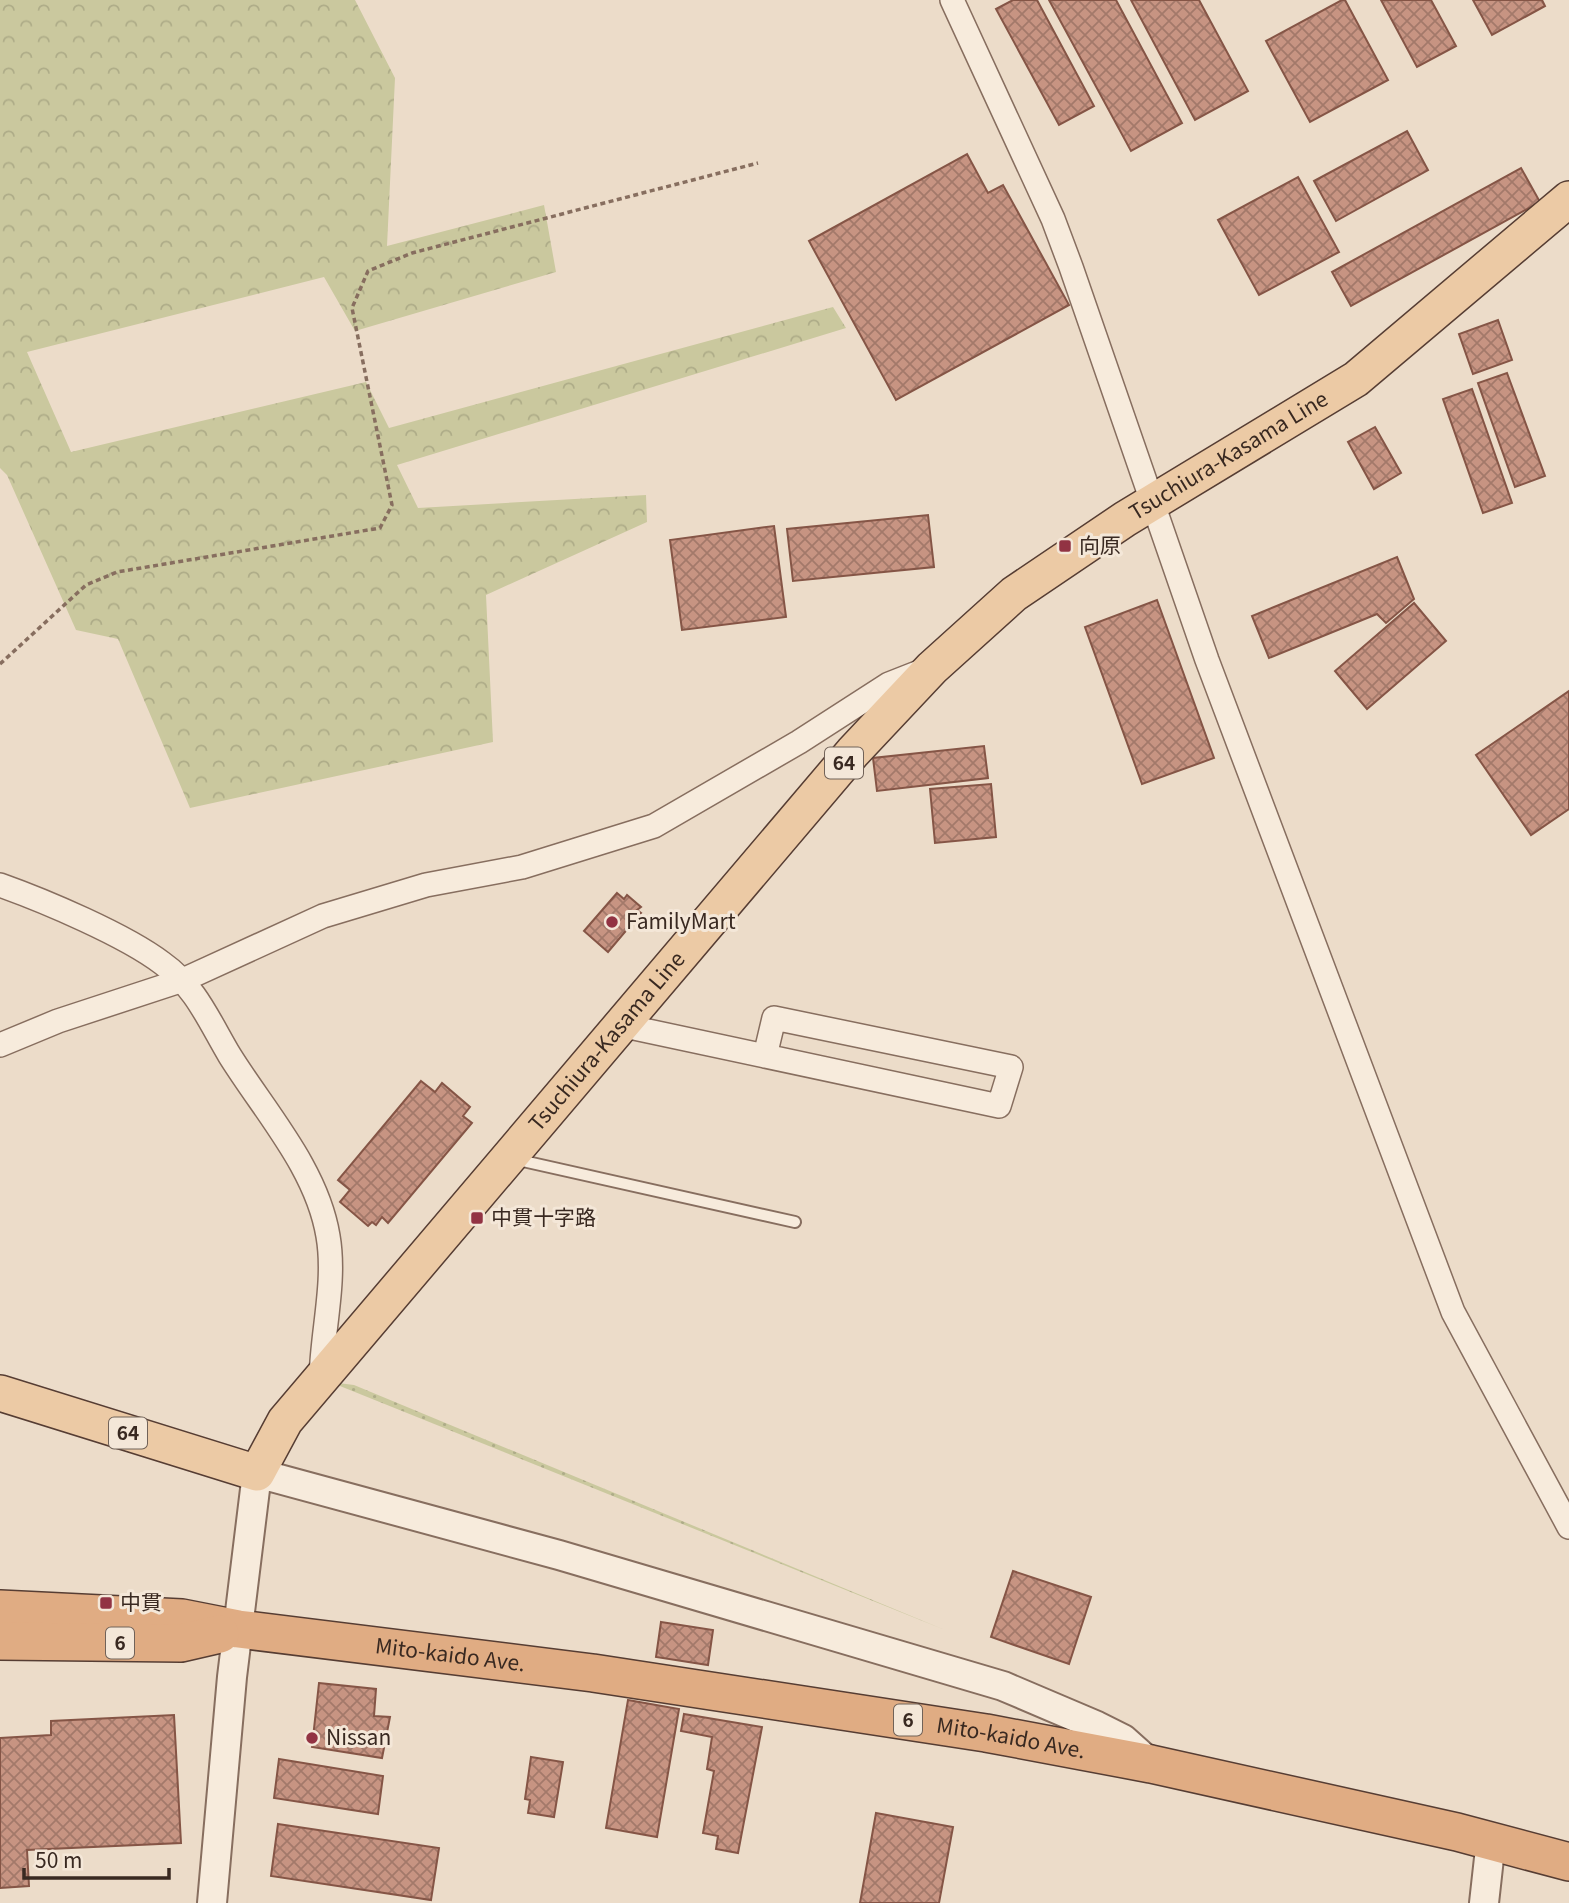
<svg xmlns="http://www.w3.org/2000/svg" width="1569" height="1903" font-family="Georgia,'Noto Sans JP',serif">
  <defs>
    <pattern id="grass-dots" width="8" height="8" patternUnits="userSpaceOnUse" patternTransform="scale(1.75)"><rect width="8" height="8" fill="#cac89e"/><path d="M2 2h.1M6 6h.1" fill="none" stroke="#aeac88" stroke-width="1.8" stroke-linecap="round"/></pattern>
    <pattern id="forest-crowns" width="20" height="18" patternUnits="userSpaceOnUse" patternTransform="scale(1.75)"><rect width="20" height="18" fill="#cac89e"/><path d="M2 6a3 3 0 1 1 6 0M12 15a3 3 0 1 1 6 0" fill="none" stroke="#aeac88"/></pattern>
    <pattern id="building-cross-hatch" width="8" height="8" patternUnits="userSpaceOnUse" patternTransform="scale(1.75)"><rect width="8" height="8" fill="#c79482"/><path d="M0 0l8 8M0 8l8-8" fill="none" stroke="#a3796a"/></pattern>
  </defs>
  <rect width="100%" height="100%" fill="#ecdcc9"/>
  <polygon fill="url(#grass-dots)" points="330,1382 354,1385 945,1630"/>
  <polygon fill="url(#forest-crowns)" points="0,0 355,0 395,78 387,246 544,205 556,272 355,331 324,277 27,352 71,452 366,382 389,428 833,307 846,328 397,465 418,508 646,495 647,522 486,595 493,742 190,808 118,639 76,630 7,475 0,468"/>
  <g fill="url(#building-cross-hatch)" stroke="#855546" stroke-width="2">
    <polygon points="1013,0 1037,0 1094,106 1059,125 996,9"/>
    <polygon points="1049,0 1116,0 1182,123 1131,151"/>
    <polygon points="1131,0 1199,0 1248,91 1195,120"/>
    <polygon points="1342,0 1345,0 1388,80 1310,122 1266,41"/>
    <polygon points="1381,0 1431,0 1456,46 1417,67"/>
    <polygon points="1473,0 1542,0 1545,6 1492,35"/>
    <polygon points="1407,131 1428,170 1336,221 1314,181"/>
    <polygon points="967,154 988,193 1003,185 1069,305 896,400 809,241"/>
    <polygon points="1521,168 1540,202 1351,306 1332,272"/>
    <polygon points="1298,177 1339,252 1259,295 1218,220"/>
    <polygon points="1498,320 1512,360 1473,374 1459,334"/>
    <polygon points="1507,373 1545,476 1515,487 1478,383"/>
    <polygon points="1472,389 1512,503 1483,513 1443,399"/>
    <polygon points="1375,427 1401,473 1374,489 1348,442"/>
    <polygon points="928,515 934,567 793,581 787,529"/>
    <polygon points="774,526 786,617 682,630 670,540"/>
    <polygon points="1397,557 1414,599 1386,623 1377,614 1269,658 1252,616"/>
    <polygon points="1157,600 1214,758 1142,784 1085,627"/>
    <polygon points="1414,603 1446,641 1367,709 1335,671"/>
    <polygon points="1569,691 1569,809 1531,835 1476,755"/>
    <polygon points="984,746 988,778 877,791 873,758"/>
    <polygon points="991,784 996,837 935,843 930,789"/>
    <polygon points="617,893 624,899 627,895 641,907 637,910 641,913 608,952 584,931"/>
    <polygon points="421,1081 435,1092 442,1083 470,1107 463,1116 472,1123 388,1223 382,1217 376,1225 372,1222 368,1226 340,1202 350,1190 338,1180"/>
    <polygon points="1013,1571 1091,1597 1069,1664 991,1637"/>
    <polygon points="661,1622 713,1630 708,1665 656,1657"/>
    <polygon points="319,1683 376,1689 374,1716 390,1717 382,1758 312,1747"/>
    <polygon points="628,1700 679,1709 657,1837 606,1828"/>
    <polygon points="684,1714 762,1727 738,1853 716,1849 718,1836 703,1833 714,1771 707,1769 712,1737 681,1731"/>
    <polygon points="174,1715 181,1843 27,1850 29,1886 0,1888 0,1738 51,1735 51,1721"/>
    <polygon points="531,1757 563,1762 554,1817 528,1813 530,1800 525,1799"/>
    <polygon points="279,1759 383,1776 378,1814 274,1798"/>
    <polygon points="876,1813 953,1827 939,1903 860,1903"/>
    <polygon points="278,1824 439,1848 431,1900 271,1876"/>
  </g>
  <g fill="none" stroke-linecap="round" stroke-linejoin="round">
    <defs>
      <polyline id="service" points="514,1159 795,1222"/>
      <g id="minor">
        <polyline points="952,0 1053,219 1071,267 1207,660 1453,1312 1569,1527"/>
        <path d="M0,885c45,16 125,50 162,78 34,24 47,58 68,93 35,56 87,113 98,180 8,46 -6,96 -7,143"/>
        <polyline points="620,1025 999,1106 1011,1067 774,1018 765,1056"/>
        <polyline points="0,1045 58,1021 183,980 323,916 426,885 522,867 654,826 799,742 889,684 922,671"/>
      </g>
      <g id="tertiary">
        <polyline points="212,1903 232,1677 257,1473 559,1555 1003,1686 1097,1726 1123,1739 1151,1764"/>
        <polyline points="1484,1903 1491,1840"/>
      </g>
      <g id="primary">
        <path id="s1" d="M0,1393l257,80 28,-52 568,-669 79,-84 82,-74 111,-75 231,-140 213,-180"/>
      </g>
      <g id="trunk">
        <path id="s2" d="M0,1609l182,9 56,11 355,44 393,60 165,31 306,68 112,30"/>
        <polyline points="0,1641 181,1643 220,1634"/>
      </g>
    </defs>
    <use href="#service" stroke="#876e5f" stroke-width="14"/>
    <use href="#minor" stroke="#876e5f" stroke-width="26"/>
    <use href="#tertiary" stroke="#876e5f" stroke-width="32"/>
    <use href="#primary" stroke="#563d33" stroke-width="38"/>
    <use href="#trunk" stroke="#563d33" stroke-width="40"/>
    <polyline stroke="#876e5f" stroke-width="3.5" stroke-dasharray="5 3.5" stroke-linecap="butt" points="0,664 86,585 117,572 380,528 392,505 352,308 368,271 412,253 758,163"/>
    <use href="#service" stroke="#f7ebdc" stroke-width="10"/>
    <use href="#minor" stroke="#f7ebdc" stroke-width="23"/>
    <use href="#tertiary" stroke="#f7ebdc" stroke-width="28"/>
    <use href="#primary" stroke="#eccaa5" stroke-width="35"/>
    <use href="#trunk" stroke="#e0ac83" stroke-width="37"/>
  </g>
  <g fill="#923343" stroke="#f4e7d8" stroke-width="2.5">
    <rect x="1058" y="539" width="14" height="14" rx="3.5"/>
    <circle cx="612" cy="922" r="7"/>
    <rect x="470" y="1211" width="14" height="14" rx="3.5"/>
    <rect x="99" y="1596" width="14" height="14" rx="3.5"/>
    <circle cx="312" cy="1738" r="7"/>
  </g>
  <g text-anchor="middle" stroke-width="6" stroke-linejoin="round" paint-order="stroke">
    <g fill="#f4e7d8" stroke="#716258" stroke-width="2">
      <rect x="825" y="747.5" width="38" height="31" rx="5"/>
      <rect x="109" y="1417.5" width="38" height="31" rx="5"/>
      <rect x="106" y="1627.5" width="28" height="31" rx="5"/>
      <rect x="894" y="1704.5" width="28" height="31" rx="5"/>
    </g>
    <g font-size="19" font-weight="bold" fill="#392921">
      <text x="844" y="770">64</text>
      <text x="128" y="1440">64</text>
      <text x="120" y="1650">6</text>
      <text x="908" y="1727">6</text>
    </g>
    <g font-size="21" fill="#392921" stroke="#f4e7d8">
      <text dy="7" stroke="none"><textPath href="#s1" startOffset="1687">Tsuchiura-Kasama Line</textPath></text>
      <text dy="7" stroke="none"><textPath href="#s1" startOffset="826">Tsuchiura-Kasama Line</textPath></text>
      <text dy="7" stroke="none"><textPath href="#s2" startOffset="453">Mito-kaido Ave.</textPath></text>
      <text dy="7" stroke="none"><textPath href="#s2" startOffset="1020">Mito-kaido Ave.</textPath></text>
    </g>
    <g font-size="21" fill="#392921" stroke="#f4e7d8" text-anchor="start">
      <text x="1079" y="553">向原</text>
      <text x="626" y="929">FamilyMart</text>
      <text x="491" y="1225">中貫十字路</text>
      <text x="120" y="1610">中貫</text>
      <text x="326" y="1745">Nissan</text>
    </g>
  </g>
  <path d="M24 1868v10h145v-10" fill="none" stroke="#392921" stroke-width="3.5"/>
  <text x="35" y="1868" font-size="21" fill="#392921" stroke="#f4e7d8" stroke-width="5" paint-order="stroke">50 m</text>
</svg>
